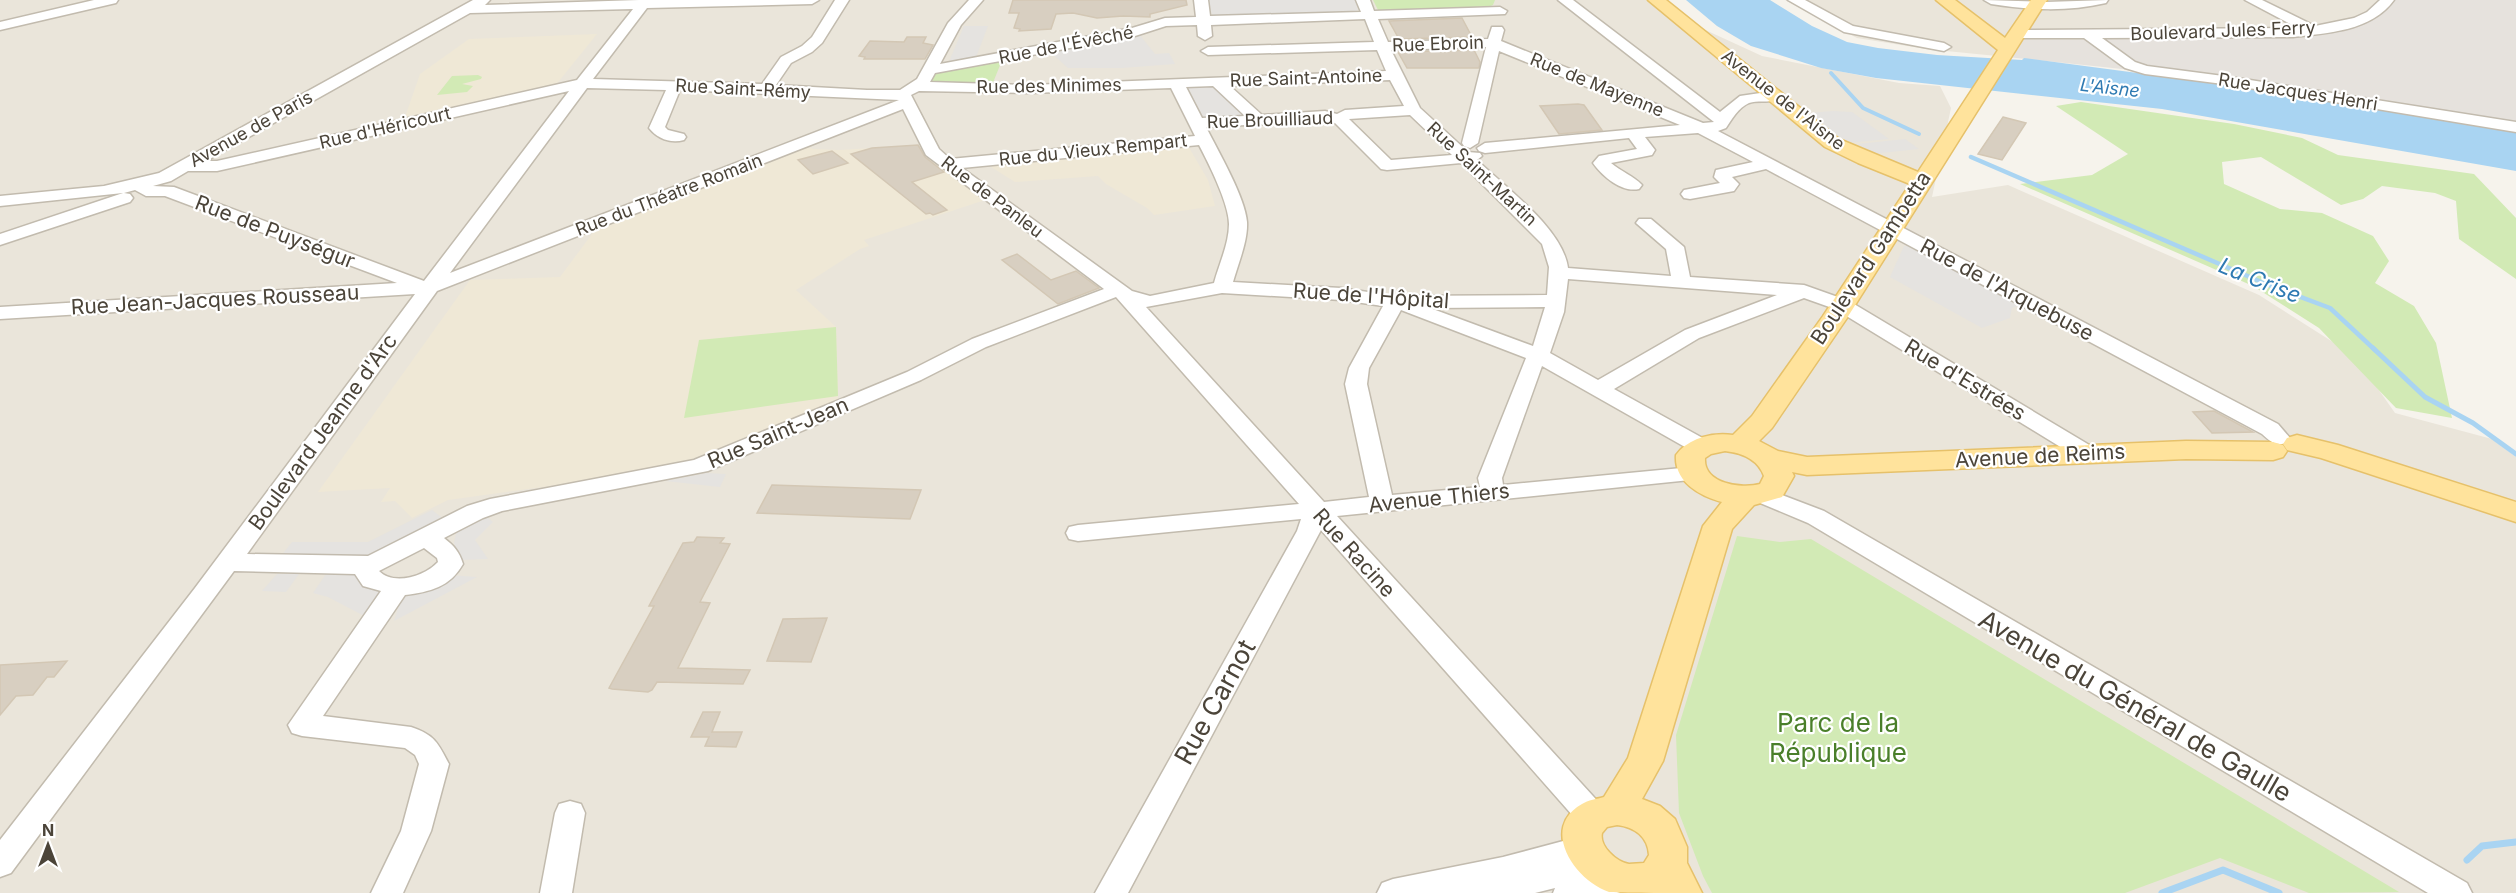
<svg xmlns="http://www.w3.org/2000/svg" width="2516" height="893" font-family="Inter,sans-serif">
  <rect width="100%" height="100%" fill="#f6f3ec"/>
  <g fill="#eae5da">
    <polygon points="0,0 1664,0 1699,27 1762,56 1899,83 1940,86 1951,108 1932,197 2008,185 2259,295 2355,356 2395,413 2492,439 2516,457 2516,893 0,893"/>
    <polygon points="1785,0 2387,0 2389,3 2343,25 2007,57 1926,49 1857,38"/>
  </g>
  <polygon fill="#e6e2dd" points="2387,0 2516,0 2516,133 2141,71 2007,57 2022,37 2288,31 2343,25 2385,8"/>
  <g fill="#efe8d6">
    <polygon points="597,34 555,86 404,120 420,74 469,39"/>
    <polygon points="920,145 924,155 985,200 864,240 869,246 860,249 796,290 836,327 838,400 687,461 579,482 448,500 412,518 395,501 381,502 390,488 318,492 470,280 560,277 595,230 806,146 813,149 840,150"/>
    <polygon points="1188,146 1208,180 1215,206 1154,215 1147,208 1106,184 1098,176 1015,182 988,165"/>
  </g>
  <g fill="#d2eab5">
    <polygon points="1373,0 1495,0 1493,5 1486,8 1383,11 1378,10"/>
    <polygon points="1003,58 992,85 931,84 936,71"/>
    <polygon points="478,75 482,77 481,79 462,84 473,86 467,92 437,95 452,76"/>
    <polygon points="2081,102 2234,124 2302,138 2338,155 2474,174 2516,218 2516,279 2459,239 2456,201 2435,193 2382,186 2363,199 2341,205 2261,157 2222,162 2224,184 2280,209 2322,213 2373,236 2389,261 2375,283 2414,306 2436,343 2452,418 2396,408 2319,328 2253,286 2020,184 2092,175 2128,154 2056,106"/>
    <polygon points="836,327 838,396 684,418 699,340"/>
    <polygon points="1737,536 1780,542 1811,539 2399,892 2309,893 2220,858 2125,893 1712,893 1703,876 1679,813 1676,735"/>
  </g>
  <g fill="#e5e3e0">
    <polygon points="1209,0 1355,0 1358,10 1351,14 1212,16"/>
    <polygon points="964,26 988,26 975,60 948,64"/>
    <polygon points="1139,34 1155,54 1169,53 1175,64 1122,68 1068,68 1049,51"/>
    <polygon points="1213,83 1252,117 1199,121 1180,84"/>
    <polygon points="1833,111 1852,112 1889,139 1845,143 1808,113"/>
    <polygon points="1905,139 1919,149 1871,154 1858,144"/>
    <polygon points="1904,246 1914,246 2024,304 2012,308 2010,318 1982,328 1890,277"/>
    <polygon points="707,473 726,474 720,487 665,481"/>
    <polygon points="432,510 445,520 373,557 281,556 292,542 368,542"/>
    <polygon points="484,515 493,522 475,540 488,559 460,560 454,543 456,534 466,523"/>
    <polygon points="277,574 299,574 286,592 262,591"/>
    <polygon points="326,574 356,574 380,589 379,603 368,618 328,597 313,593"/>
    <polygon points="449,575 477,577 394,621 400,601 407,592"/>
  </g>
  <polygon fill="#a9d4f2" points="1686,0 1770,0 1812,26 1847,42 1878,48 1937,55 2022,60 2024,58 2258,89 2516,131 2516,171 2162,109 1876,78 1821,68 1751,46 1717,26"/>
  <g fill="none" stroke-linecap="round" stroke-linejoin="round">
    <polyline stroke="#a9d4f2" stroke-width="4" points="1831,73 1863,108 1919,134"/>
    <polyline stroke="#a9d4f2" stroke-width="4.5" points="1971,157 2266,284 2330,308 2375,350"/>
    <polyline stroke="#a9d4f2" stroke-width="5" points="2373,348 2425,397 2473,423 2516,454"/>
    <g stroke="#a9d4f2" stroke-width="7">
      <polyline points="2467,860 2482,846 2516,842"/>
      <polyline points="2162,893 2223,870 2279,893"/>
    </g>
  </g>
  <g fill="#d8cfc1" stroke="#d3c7b4" stroke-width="1.5">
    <polygon points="1013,0 1186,0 1187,5 1150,14 1150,17 1123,16 1097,18 1073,13 1056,14 1051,29 1019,31 1020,29 1014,28 1019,13 1009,13"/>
    <polygon points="1462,18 1472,37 1399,39 1389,21"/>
    <polygon points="907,37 926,37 923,43 933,45 925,59 864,59 865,57 859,56 870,41 904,42"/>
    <polygon points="1474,50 1480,62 1479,68 1407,68 1398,52"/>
    <polygon points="1578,104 1584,105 1602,130 1559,134 1540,106"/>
    <polygon points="2003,117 2026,123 2002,160 1978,154"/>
    <polygon points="918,145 925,157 944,172 912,182 947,210 933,215 930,213 926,214 851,154 872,148"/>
    <polygon points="832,151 848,163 813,174 798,160"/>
    <polygon points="1017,254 1051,280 1076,271 1099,288 1058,304 1002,260"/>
    <polygon points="2214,411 2253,432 2212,433 2193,412"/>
    <polygon points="772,485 921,490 910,519 757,513"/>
    <polygon points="697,537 724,538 720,543 730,544 700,602 710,603 678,668 750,670 743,684 657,682 652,690 648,692 612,689 609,688 654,606 649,606 683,543 694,542"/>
    <polygon points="827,618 811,662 767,661 783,619"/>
    <polygon points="67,661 54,677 47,677 33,695 16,696 0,715 0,665"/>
    <polygon points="703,712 720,712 712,732 742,732 736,747 705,746 709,737 691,737"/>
  </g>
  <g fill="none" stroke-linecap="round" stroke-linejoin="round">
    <defs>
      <g id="minor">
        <polygon points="94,0 118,0 116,3 0,30 0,22"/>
        <path d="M473,0h17l-5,5 154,-5h180l-7,4 -165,4 -54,71 169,5 19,-27 21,-11 10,-9 23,-37h14l-27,43 -10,9 -21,11 -15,22 91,5h33l17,-11 31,-56 21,-23h14l-22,25 -21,39 192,-36 33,-10 31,-1 -2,-17h14l2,16 151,-4 -5,-12h14l4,11 126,-4 7,4 -2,3 -127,5 10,23 100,-3 4,-12h10l2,3 -3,11 202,82 11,-1 -156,-122h15l147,112 20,-16 34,-5 8,5c-9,9 -23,3 -33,7 -11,5 -17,16 -23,25l-8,3 560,293 12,14 -3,5c-12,3 -16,-1 -25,-9l-496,-265 -34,8 7,7 -5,7 -44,8 -6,-1 -3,-4 3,-4 36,-7 -6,-6 2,-7 37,-8 -55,-29 -53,4 10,13 -3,5 -41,8c9,8 23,13 31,22l-3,4c-17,4 -37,-13 -46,-26l6,-7 38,-7 -8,-11 -144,15 -6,-2 -2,-3 8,-5 195,-18 -181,-74 -21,92 -8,5 -6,-2 -2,-3 24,-96 -95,3 29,58 48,44 12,1 2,3 -5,4c28,27 86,69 91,108l103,8 -5,-27 -30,-26 3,-4h12l33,28 6,30 114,8 45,16 247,148 3,5 -3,5 -8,2 -8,-2 -245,-150 -31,-11 -105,40 -85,51 94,52 3,5 -3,5 -8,2 -8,-2 -150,-85 -40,112 1,7 189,-18 8,2 4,5 -4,5 -363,37 266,291 4,9 -4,9 -11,4 -11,-4 -260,-295 -193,363h-33l202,-362 4,-12 -223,22 -9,-2 -3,-6 3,-6 9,-2 221,-21 -183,-207 -130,50 -65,33 -213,91 -206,40 -19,7 -39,20c10,8 15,13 19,26 -13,23 -33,28 -58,31l-82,121 88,11c24,8 27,16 38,37l-18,67 -28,62h-32l30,-62 18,-67 -4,-9 -10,-7 -103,-12 -10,-3 -4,-8 93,-134 -18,-5 -8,-12 -121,-3 -223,302 -11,4v-37l195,-252 220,-294 -415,25v-12l397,-24 -232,-87h-19l-11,-6 -11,3 6,1 3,4 -3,4 -130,43v-11l123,-41 -123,13v-10l104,-10 55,-13zM633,9l-56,71 -360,81h-11l264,-148zM1365,19l9,23 -166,5 -7,4 7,4 169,-5 9,21 -356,14 -100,-3 5,-9 200,-37 31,-10 31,-1 1,11 7,4 7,-4 -1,-11zM1390,80l14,26 -59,4 -8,4 -12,-3 -63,4 -32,-29zM1213,86l32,30 -43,2 -16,-31zM587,88l79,2 -17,38c8,10 21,16 35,12l2,-3 -2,-3 -16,-4 -3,-3 15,-37 219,10 -449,173zM1171,88l24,48 -245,23 -11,-10 -28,-54 8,-4 111,2zM569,91l-145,190 -250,-94 -21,-1 18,-5 17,-10h29zM903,109l23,46 178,134 -132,50 -65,33 -213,88 -204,39 -23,7 -99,50 -121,-2 190,-263zM1410,115l42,40 -61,5 -42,-41zM1325,121l10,2 46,46 6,1 74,-7 81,81 7,23 -2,28 -152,1 -54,-8 -108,-6c5,-18 15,-41 14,-60 -2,-25 -29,-71 -41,-95zM1199,145c10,19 30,59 30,79 0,20 -10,40 -15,59l-64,13 -18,-5 -170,-123zM1568,279l209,16 -92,35 -87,50 -48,-27 14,-41zM1222,293l119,7 42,6 -34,62 -4,16 24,113 -45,5 -178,-195zM1545,307l-12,39 -103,-38zM1401,310l125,48 -48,120 2,9 -88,8 -25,-111 2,-16zM424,548l13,10 1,4c-13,14 -44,24 -59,9z"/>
        <polygon points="1788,0 1805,0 1853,26 1944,43 1951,47 1944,51 1844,32"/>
        <path d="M1984,0l62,2 62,-2 -2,3c-39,9 -76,7 -115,1z"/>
        <path d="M2245,0h17l53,26 39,-8 13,-6 13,-12h14c-22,31 -66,33 -101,37l-191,1 33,24 12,4 84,11 285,45v10l-285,-47 -86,-11 -20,-6 -41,-30h-66l-7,-4 7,-4 280,-2z"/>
        <polygon points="1761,487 1824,511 2467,883 2472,893 2428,893 1808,523 1753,500 1749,495 1753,490"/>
        <polygon points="570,801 581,804 585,813 572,893 540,893 555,813 559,804"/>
        <polygon points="1582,836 1593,840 1597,849 1595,853 1604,857 1608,868 1615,866 1626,870 1631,880 1626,890 1617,893 1553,893 1555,888 1535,893 1377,893 1382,883 1393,879 1503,857"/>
      </g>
      <g id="major">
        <path d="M1648,0h18l173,139 79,33 80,-122 -62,-50h19l50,38 26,-38h16l-200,318 -75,110 -13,13 19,10 29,6 379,-16 87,1 10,3 4,6 -4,6 -10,3 -87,-1 -379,16 -15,-3 2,4 -12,21 -28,8 -22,24 -69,232 -21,38 18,7 15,13 12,28v16l15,30c-22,0 -75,0 -93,-1 -34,-11 -70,-64 -27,-88 6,-4 15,-5 22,-7l24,-39 75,-232 19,-24c-22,-6 -48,-20 -46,-47 12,-17 37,-23 57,-20l19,-19 71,-100 87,-132 -52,-21 -33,-16zM1725,451c17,2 33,8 39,25l-4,8c-18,5 -57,0 -55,-26l6,-4zM1617,825c18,2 31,12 32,30l-5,8c-5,0 -10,1 -15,1 -13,-2 -30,-18 -27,-31l5,-6z"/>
        <polygon points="2297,435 2338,445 2516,502 2516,522 2321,458 2287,450 2283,444 2287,438"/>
      </g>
    </defs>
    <use href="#minor" stroke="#c2bbae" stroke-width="3"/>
    <use href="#major" stroke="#e6c16a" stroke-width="3"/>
    <use href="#minor" fill="#fff" fill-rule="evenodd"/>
    <use href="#major" fill="#ffe39c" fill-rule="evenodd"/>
  </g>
  <g text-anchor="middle" stroke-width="4.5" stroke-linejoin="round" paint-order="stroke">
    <g font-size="18" fill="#4b4439" stroke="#fff">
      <text transform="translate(2223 31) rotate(-2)" y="6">Boulevard Jules Ferry</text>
      <text transform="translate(1438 44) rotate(-2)" y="6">Rue Ebroin</text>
      <text transform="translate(1066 45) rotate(-11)" y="6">Rue de l'Évêché</text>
      <text transform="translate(1306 78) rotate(-2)" y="6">Rue Saint-Antoine</text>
      <text transform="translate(1597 85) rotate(22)" y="6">Rue de Mayenne</text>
      <text transform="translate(1049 86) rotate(-1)" y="6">Rue des Minimes</text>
      <text transform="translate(743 89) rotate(3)" y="6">Rue Saint-Rémy</text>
      <text transform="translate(2298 92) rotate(9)" y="6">Rue Jacques Henri</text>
      <text transform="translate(1783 100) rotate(38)" y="6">Avenue de l'Aisne</text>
      <text transform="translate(1270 120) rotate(-2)" y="6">Rue Brouilliaud</text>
      <text transform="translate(385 128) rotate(-13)" y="6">Rue d'Héricourt</text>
      <text transform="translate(251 129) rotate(-29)" y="6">Avenue de Paris</text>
      <text transform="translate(1093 150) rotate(-6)" y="6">Rue du Vieux Rempart</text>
      <text transform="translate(1482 174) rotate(43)" y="6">Rue Saint-Martin</text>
      <text transform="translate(669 195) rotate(-21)" y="6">Rue du Théatre Romain</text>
      <text transform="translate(992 197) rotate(37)" y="6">Rue de Panleu</text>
    </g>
    <g font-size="18" font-style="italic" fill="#2e7ab2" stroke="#fff">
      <text transform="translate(2110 88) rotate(6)" y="6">L'Aisne</text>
    </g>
    <g font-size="21" fill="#4b4439" stroke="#fff">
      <text transform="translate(275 232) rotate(21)" y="7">Rue de Puységur</text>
      <text transform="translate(1871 258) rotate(-57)" y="7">Boulevard Gambetta</text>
      <text transform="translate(2007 290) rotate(28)" y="7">Rue de l'Arquebuse</text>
      <text transform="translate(1371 296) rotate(4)" y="7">Rue de l'Hôpital</text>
      <text transform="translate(215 300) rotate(-3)" y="7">Rue Jean-Jacques Rousseau</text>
      <text transform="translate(1965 380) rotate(31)" y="7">Rue d'Estrées</text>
      <text transform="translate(323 432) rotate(-54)" y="7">Boulevard Jeanne d'Arc</text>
      <text transform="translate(778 433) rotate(-23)" y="7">Rue Saint-Jean</text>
      <text transform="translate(2040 456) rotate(-3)" y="7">Avenue de Reims</text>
      <text transform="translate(1439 498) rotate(-6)" y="7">Avenue Thiers</text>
      <text transform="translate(1354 553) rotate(48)" y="7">Rue Racine</text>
    </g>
    <g font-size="22" font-style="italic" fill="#2e7ab2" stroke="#fff">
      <text transform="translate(2260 280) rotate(22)" y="8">La Crise</text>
    </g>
    <g font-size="26" fill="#4b4439" stroke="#fff">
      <text transform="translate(1215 702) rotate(-61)" y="9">Rue Carnot</text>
      <text transform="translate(2135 706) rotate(30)" y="9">Avenue du Général de Gaulle</text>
    </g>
    <g font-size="26" fill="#4a7f2a" stroke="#fff">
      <text x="1838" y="732">Parc de la<tspan x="1838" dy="30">République</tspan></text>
    </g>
  </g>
  <g transform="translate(48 845)" stroke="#ffffff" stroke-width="4.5" paint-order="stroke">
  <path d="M0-4.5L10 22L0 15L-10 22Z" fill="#4b4439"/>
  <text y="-9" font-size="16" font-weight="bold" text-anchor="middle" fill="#4b4439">N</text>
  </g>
</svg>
